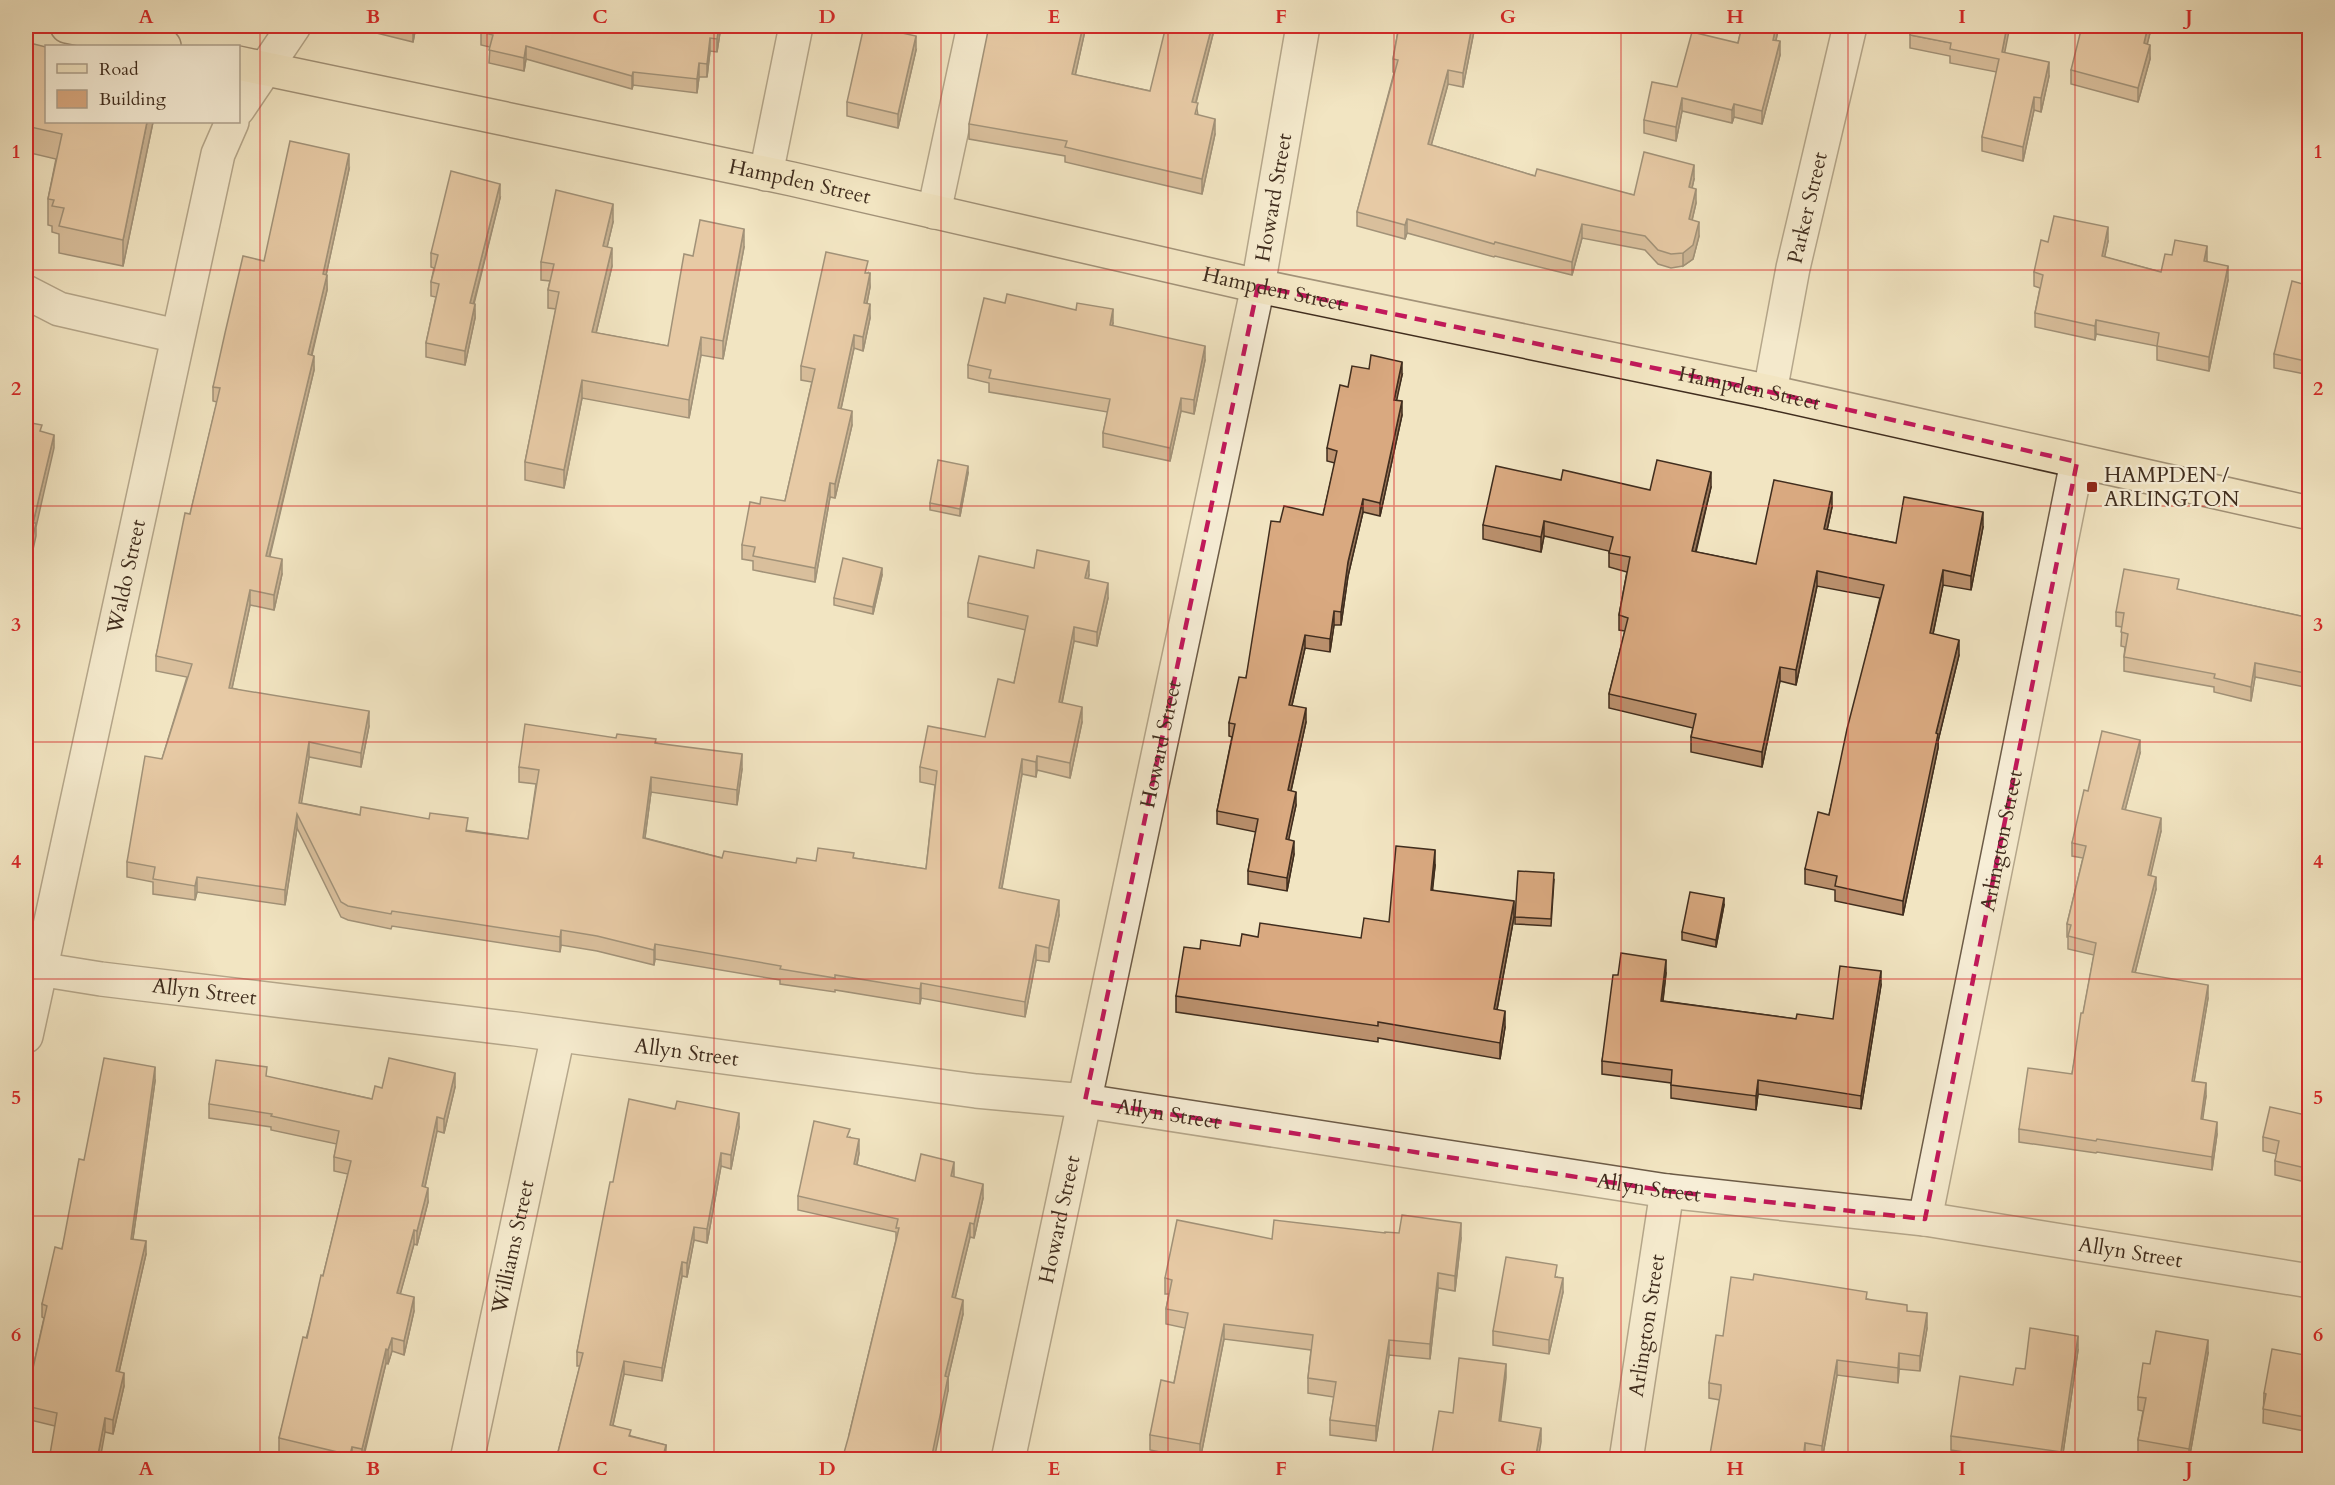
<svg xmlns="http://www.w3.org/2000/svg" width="2335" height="1485" font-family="Cardo,serif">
  <rect width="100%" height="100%" fill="#f2e5c2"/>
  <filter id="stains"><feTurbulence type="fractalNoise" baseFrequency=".00333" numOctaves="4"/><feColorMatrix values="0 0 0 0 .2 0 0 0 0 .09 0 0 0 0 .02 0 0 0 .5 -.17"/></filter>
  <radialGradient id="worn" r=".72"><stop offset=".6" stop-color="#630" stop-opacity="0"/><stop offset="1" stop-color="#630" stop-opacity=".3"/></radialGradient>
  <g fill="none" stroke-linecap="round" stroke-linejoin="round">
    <defs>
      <g id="minor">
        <polyline points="238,109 294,26"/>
        <polyline points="766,174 796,26"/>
        <polyline points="934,212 974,26"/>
        <polyline points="26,292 59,309 177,336"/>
        <path id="s1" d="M1770,392l23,-124 57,-242"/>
        <path id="s2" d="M26,967l75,12 415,50 460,62 109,10 582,90 258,28 385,62"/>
        <path id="s3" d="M26,1036l192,-882 14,-32"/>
        <path id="s4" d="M1925,1219l152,-757"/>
        <path id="s5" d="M467,1460l91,-425"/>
        <path id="s6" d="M1008,1460l250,-1174 45,-260"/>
        <path id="s7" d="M1626,1460l41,-269"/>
      </g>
      <g id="major">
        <polyline points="67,26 164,46"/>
        <path id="s8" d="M238,63l554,116 466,107 512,106 540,121"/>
      </g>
    </defs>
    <use href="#minor" stroke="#6c5b47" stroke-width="36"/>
    <use href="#major" stroke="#402d1e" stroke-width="36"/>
    <use href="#minor" stroke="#f7eed7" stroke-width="33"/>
    <use href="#major" stroke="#f2e5c2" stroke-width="33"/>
  </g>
  <g fill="#bb916e" stroke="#402d1e" stroke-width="1.5">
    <polygon points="356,26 416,26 413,42 356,28"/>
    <polygon points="721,26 717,52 710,51 707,77 699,77 697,93 633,85 632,89 526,59 524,71 489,63 490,47 481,45 481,32"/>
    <polygon points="1086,26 1075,75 1150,91 1213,34 1196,103 1198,115 1215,134 1202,194 1065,162 1065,156 969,139 969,124"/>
    <polygon points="1399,26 1475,26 1463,87 1448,84 1431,145 1535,176 1634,195 1694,179 1692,188 1696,203 1692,220 1699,236 1693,259 1683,266 1671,268 1658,264 1645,250 1582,238 1572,275 1495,256 1494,257 1407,233 1405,239 1357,226 1357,212 1394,73 1393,72 1393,59"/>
    <polygon points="1742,26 1779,26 1776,40 1780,55 1762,124 1734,117 1732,123 1682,111 1676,141 1644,133 1644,120 1677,87 1738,43"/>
    <polygon points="2150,26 2150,33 2147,44 2150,59 2138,102 2071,84 2071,70"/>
    <polygon points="1910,35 2004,53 2049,76 2041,112 2034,110 2023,161 1982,151 1982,137 1997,72 1950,63 1950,56 1910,48"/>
    <polygon points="26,42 46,122 153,122 123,266 59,253 59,234 52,232 52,226 48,225 48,199 56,159 26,152"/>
    <polygon points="916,50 898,128 847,116 847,102"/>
    <polygon points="349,169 326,275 327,290 312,355 314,370 270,556 282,574 274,610 250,605 232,688 369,726 361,767 309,757 301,803 360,815 528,839 536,784 519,782 519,767 616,738 656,743 742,769 737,805 651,792 645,838 722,858 796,863 854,858 926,869 935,785 920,782 920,767 985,737 1014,683 1026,630 968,617 968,603 1034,568 1089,575 1088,579 1108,598 1097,646 1074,641 1062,703 1082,722 1070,778 1037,770 1036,777 1022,774 1002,888 1059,915 1049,962 1036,960 1025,1017 921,998 920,1004 835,990 835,992 780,984 780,980 655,959 654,965 597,951 561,945 560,952 392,926 391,929 348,920 341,917 297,828 285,905 197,892 195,900 153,894 153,882 127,877 127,862 162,759 187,677 156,671 156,656 217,402 213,401 213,387 264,261"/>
    <polygon points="500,198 474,304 475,318 465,365 426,357 426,343 436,297 431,296 431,282 434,268 431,267 431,253"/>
    <polygon points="613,222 607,247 612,266 596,333 668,346 693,256 744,247 723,359 701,355 689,418 582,398 564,488 525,480 525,462 556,309 548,308 548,290 550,281 541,280 541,262"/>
    <polygon points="2108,241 2104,257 2161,272 2207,261 2228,280 2209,371 2157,360 2157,346 2096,334 2095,340 2035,327 2035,313 2040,288 2034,286 2034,272 2048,242"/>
    <polygon points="868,273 870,287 867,303 870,318 863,351 854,348 841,409 852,425 835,498 830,497 815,582 753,570 753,561 742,559 742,545 760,504 785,501 812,382 801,380 801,366"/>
    <polygon points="2310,286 2310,375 2274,368 2274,354"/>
    <polygon points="1005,303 1113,323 1112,326 1205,360 1194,414 1181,411 1170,461 1103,447 1103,433 1108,412 989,392 989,383 968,378 968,365"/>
    <polygon points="1402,375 1396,400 1402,415 1380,516 1363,512 1348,576 1341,625 1334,625 1330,652 1305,648 1292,705 1306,722 1291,791 1296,805 1288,840 1294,854 1287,891 1248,884 1248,871 1256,832 1217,824 1217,811 1232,737 1229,736 1229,723 1246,678 1280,522 1323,515 1335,463 1327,461 1327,448"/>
    <polygon points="968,473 960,516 930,510 930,503"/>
    <polygon points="1561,480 1650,490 1711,487 1696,552 1756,564 1832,507 1827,530 1896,543 1983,527 1971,590 1943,585 1933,634 1959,655 1938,741 1938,748 1903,915 1835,901 1835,890 1805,884 1805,869 1829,815 1880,598 1817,586 1796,685 1780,681 1762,767 1691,752 1691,737 1693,728 1609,708 1609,694 1625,631 1619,630 1619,615 1627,572 1609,567 1609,551 1544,536 1541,552 1483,539 1483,525"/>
    <polygon points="882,575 873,614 834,605 834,598"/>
    <polygon points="2179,590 2310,618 2310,688 2255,677 2251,701 2214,692 2214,687 2124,671 2124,657 2125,647 2121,646 2122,627 2116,626 2116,612"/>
    <polygon points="2140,753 2125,810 2161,831 2150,875 2156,889 2135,973 2208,998 2194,1081 2206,1096 2202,1119 2217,1134 2212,1170 2097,1152 2096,1153 2019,1142 2019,1129 2072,1074 2094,955 2068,949 2068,937 2067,937 2067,924 2083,858 2072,856 2072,843 2088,791"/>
    <polygon points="1435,866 1432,890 1514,917 1497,1010 1505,1027 1500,1059 1378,1038 1378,1042 1176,1012 1176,996 1200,949 1240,946 1258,937 1361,938 1389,922"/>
    <polygon points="1554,880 1551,926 1515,924 1515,917"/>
    <polygon points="1724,905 1716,947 1682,940 1682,932"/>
    <polygon points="1666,973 1663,1001 1796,1019 1833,1019 1881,985 1861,1109 1758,1094 1756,1110 1671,1098 1671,1083 1602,1074 1602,1061 1618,975"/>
    <polygon points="267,1077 372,1099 382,1088 455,1087 444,1133 437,1131 425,1187 428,1202 417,1245 414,1244 400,1294 414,1311 404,1355 392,1351 388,1364 386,1363 363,1460 311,1460 279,1452 279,1438 323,1276 348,1174 334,1171 334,1157 337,1144 271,1130 271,1127 209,1118 209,1104"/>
    <polygon points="155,1081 133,1239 146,1254 119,1372 124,1386 113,1434 105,1432 55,1426 26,1419 26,1399 44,1318 42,1317 42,1304 62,1249 84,1160"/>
    <polygon points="2310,1116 2310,1183 2275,1175 2275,1161 2277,1154 2263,1151 2263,1137"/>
    <polygon points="739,1127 731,1169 721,1166 707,1243 694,1240 687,1277 682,1276 662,1381 624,1374 613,1425 631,1436 666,1445 665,1460 556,1460 580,1366 577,1366 577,1352 613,1182"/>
    <polygon points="850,1137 859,1153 857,1165 915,1181 954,1177 983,1198 974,1238 970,1237 955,1298 963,1314 948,1378 948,1391 849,1435 896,1240 896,1232 798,1210 798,1196"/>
    <polygon points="1385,1233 1461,1238 1455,1291 1438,1288 1430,1359 1389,1355 1376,1441 1330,1435 1330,1420 1334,1397 1308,1393 1308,1378 1311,1350 1224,1339 1200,1460 1150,1450 1150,1435 1174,1383 1185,1328 1166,1324 1166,1309 1169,1294 1165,1294 1165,1278 1272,1239"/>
    <polygon points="1557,1277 1563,1292 1549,1354 1493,1345 1493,1331"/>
    <polygon points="1867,1299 1907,1311 1927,1328 1920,1371 1899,1369 1898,1383 1837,1375 1822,1460 1814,1460 1805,1458 1720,1400 1709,1398 1709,1383 1723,1336"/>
    <polygon points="2078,1350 2062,1460 2015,1460 1951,1450 1951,1436 2013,1385 2025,1369"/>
    <polygon points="2208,1353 2189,1460 2170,1460 2138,1454 2138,1440 2143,1411 2138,1410 2138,1397"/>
    <polygon points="2310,1356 2310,1432 2263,1423 2264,1393"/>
  </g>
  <g fill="#98765a" stroke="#402d1e" stroke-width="1.5">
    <polygon points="413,26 416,26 413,42"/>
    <polygon points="719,26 721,26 717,52 717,39"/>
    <polygon points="1083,26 1086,26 1072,90 1072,74"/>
    <polygon points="1212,26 1215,26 1213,34 1192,117 1192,102"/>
    <polygon points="1472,26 1475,26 1463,87 1463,73"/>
    <polygon points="1776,26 1779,26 1773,53 1773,40"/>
    <polygon points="2007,26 2010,26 2002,66 2002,52"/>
    <polygon points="2148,26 2150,26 2150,33 2144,57 2144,43"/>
    <polygon points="916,36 916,50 898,128 898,114"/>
    <polygon points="710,38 710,51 707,77 707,64"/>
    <polygon points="1780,41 1780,55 1762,124 1762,111"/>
    <polygon points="2150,45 2150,59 2138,102 2138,88"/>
    <polygon points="526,46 526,59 524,71 524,58"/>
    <polygon points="2049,62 2049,76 2041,112 2041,98"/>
    <polygon points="699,63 699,77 697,93 697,79"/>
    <polygon points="1448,70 1448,84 1428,157 1428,144"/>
    <polygon points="633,72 633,85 632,89 632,76"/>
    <polygon points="2034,97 2034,110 2023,161 2023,147"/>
    <polygon points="1682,98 1682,111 1676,141 1676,127"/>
    <polygon points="1734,104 1734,117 1732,123 1732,110"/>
    <polygon points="1215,119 1215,134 1202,194 1202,179"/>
    <polygon points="147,122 153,122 123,266 123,240"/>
    <polygon points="349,154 349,169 323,289 323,274"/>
    <polygon points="1694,165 1694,179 1689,201 1689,187"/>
    <polygon points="500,184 500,198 470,317 470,303"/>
    <polygon points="1696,189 1696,203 1689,233 1689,219"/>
    <polygon points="613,204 613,222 603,264 603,246"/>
    <polygon points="1407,219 1407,233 1405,239 1405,225"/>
    <polygon points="1699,222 1699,236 1693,259 1683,266 1683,253"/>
    <polygon points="1582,224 1582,238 1572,275 1572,262"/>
    <polygon points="2108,227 2108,241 2102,270 2102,256"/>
    <polygon points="744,229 744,247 723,359 723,341"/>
    <polygon points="2207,246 2207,260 2204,275 2204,261"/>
    <polygon points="612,248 612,266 592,350 592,332"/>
    <polygon points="2228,266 2228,280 2209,371 2209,357"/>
    <polygon points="870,273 870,287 864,317 864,303"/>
    <polygon points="327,275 327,290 308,369 308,354"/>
    <polygon points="475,304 475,318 465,365 465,351"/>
    <polygon points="870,304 870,318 863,351 863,337"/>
    <polygon points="1113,309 1113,323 1110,339 1110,325"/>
    <polygon points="2096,320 2096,334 2095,340 2095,326"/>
    <polygon points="854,335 854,348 838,422 838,408"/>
    <polygon points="701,337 701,355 689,418 689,400"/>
    <polygon points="1205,346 1205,360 1194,414 1194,400"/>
    <polygon points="314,356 314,370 266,570 266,556"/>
    <polygon points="1402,362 1402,375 1394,413 1394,400"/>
    <polygon points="582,380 582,398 564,488 564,470"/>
    <polygon points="1181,398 1181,411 1170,461 1170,448"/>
    <polygon points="1402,401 1402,415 1380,516 1380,503"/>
    <polygon points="852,411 852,425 835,498 835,484"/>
    <polygon points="54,435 54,448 36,527 36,536 26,581 26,568 33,523"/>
    <polygon points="968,466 968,473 960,516 960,509"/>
    <polygon points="1711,472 1711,487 1692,566 1692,551"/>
    <polygon points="830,483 830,497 815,582 815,568"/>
    <polygon points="1832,492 1832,507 1824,544 1824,529"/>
    <polygon points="1363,499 1363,512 1348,576 1341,625 1341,612 1348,562"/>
    <polygon points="1983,512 1983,527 1971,590 1971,576"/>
    <polygon points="1544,521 1544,536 1541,552 1541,537"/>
    <polygon points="282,559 282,574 274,610 274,595"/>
    <polygon points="1089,561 1089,575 1085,593 1085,578"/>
    <polygon points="882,568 882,575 873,614 873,607"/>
    <polygon points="1943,570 1943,585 1930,648 1930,633"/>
    <polygon points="1817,571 1817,586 1796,685 1796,670"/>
    <polygon points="1108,583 1108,598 1097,646 1097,632"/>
    <polygon points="250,590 250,605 229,702 229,688"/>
    <polygon points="1334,611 1334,625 1330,652 1330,639"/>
    <polygon points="1074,627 1074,641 1059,717 1059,702"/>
    <polygon points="1305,635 1305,648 1289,718 1289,705"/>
    <polygon points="1959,640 1959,655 1938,741 1938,748 1903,915 1903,901 1936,733"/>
    <polygon points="2255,663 2255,677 2251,701 2251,687"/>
    <polygon points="1780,667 1780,681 1762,767 1762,752"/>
    <polygon points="1082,707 1082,722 1070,778 1070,763"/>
    <polygon points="1306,708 1306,722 1288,804 1288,790"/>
    <polygon points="369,711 369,726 361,767 361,753"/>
    <polygon points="2140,740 2140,753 2122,822 2122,809"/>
    <polygon points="309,742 309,757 299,818 299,803"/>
    <polygon points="742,754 742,769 737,805 737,790"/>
    <polygon points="1037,756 1037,770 1036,777 1036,762"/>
    <polygon points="1022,759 1022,774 999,903 999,888"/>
    <polygon points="651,777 651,792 643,852 643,838"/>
    <polygon points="1296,792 1296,805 1286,853 1286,839"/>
    <polygon points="297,814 297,828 285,905 285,890"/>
    <polygon points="2161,818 2161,831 2148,887 2148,875"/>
    <polygon points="1294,841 1294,854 1287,891 1287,878"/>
    <polygon points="1435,850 1435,866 1431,906 1431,890"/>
    <polygon points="197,877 197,892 195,900 195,886"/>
    <polygon points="2156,877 2156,889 2132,985 2132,972"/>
    <polygon points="1724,898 1724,905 1716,947 1716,940"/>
    <polygon points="1059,900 1059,915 1049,962 1049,948"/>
    <polygon points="1514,901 1514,917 1494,1025 1494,1009"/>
    <polygon points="561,930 561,945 560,952 560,937"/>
    <polygon points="655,944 655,959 654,965 654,950"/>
    <polygon points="1036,945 1036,960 1025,1017 1025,1002"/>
    <polygon points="1666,960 1666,973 1661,1015 1661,1001"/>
    <polygon points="1881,971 1881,985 1861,1109 1861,1096"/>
    <polygon points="921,983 921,998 920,1004 920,989"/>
    <polygon points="2208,985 2208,998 2192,1094 2192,1081"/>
    <polygon points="1505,1011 1505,1027 1500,1059 1500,1043"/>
    <polygon points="155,1067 155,1081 131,1252 131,1239"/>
    <polygon points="455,1073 455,1087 444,1133 444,1119"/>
    <polygon points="1758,1080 1758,1094 1756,1110 1756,1096"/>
    <polygon points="2206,1083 2206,1096 2201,1132 2201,1119"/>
    <polygon points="739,1113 739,1127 731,1169 731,1155"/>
    <polygon points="437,1117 437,1131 422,1200 422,1186"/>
    <polygon points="2217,1122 2217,1134 2212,1170 2212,1157"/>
    <polygon points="859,1139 859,1153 854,1178 854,1164"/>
    <polygon points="721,1153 721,1166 707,1243 707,1229"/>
    <polygon points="954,1162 954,1176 951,1190 951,1176"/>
    <polygon points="983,1184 983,1198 974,1238 974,1224"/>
    <polygon points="428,1188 428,1202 417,1245 417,1231"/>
    <polygon points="970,1223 970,1237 952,1311 952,1297"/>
    <polygon points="1461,1223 1461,1238 1455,1291 1455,1276"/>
    <polygon points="694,1227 694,1240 687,1277 687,1263"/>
    <polygon points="414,1230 414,1244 397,1306 397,1293"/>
    <polygon points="146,1241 146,1254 116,1385 116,1371"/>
    <polygon points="682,1262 682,1276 662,1381 662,1368"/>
    <polygon points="1438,1273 1438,1288 1430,1359 1430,1344"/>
    <polygon points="1563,1278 1563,1292 1549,1354 1549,1340"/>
    <polygon points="414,1297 414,1311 404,1355 404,1341"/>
    <polygon points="963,1300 963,1314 948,1378 948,1391 934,1460 931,1460 945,1376"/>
    <polygon points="1927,1313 1927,1328 1920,1371 1920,1356"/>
    <polygon points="1224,1324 1224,1339 1200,1460 1200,1444"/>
    <polygon points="2078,1336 2078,1350 2062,1460 2061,1460 2061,1452"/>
    <polygon points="392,1338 392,1351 388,1364 388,1350"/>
    <polygon points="1389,1340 1389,1355 1376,1441 1376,1426"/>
    <polygon points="2208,1340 2208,1353 2189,1460 2189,1449"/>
    <polygon points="386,1349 386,1363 362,1460 362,1449"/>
    <polygon points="1899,1353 1899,1369 1898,1383 1898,1368"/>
    <polygon points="1837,1360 1837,1375 1822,1460 1822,1446"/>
    <polygon points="624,1361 624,1374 610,1438 610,1425"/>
    <polygon points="1506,1364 1506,1378 1499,1435 1499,1421"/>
    <polygon points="124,1373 124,1386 113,1434 113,1420"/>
    <polygon points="105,1418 105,1432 100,1460 97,1460"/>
    <polygon points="1541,1428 1541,1442 1538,1460 1535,1460"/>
    <polygon points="1805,1443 1805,1460 1803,1460"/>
    <polygon points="666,1445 665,1460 662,1460"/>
    <polygon points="352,1447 352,1460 350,1460 350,1455"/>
  </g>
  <g fill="#d9a980" stroke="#402d1e" stroke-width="1.5">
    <polygon points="400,26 413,26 413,29"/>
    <polygon points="483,26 719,26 717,39 710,38 707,64 699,63 697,79 633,72 632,76 526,46 524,58 489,50 493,35 481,32"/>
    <polygon points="864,26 870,26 916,36 898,114 847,102"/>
    <polygon points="989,26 1083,26 1072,74 1150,91 1166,26 1212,26 1192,102 1198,103 1195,114 1215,119 1202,179 1065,147 1067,141 969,124"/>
    <polygon points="1399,26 1472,26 1463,73 1448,70 1428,144 1535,176 1537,169 1634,195 1644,152 1694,165 1689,187 1696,189 1689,219 1699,222 1693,245 1683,253 1671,254 1658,250 1645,236 1582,224 1572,262 1495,242 1494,244 1407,219 1405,225 1357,212 1398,60 1393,59"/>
    <polygon points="1742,26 1776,26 1773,40 1780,41 1762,111 1734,104 1732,110 1682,98 1676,127 1644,120 1652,82 1677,87 1692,32 1738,43"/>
    <polygon points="1912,26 2007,26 2002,52 2049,62 2041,98 2034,97 2023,147 1982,137 1999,59 1950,49 1951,43 1910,35"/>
    <polygon points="2082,26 2148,26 2144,43 2150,45 2138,88 2071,70"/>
    <polygon points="26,42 46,47 46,122 147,122 123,240 59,226 64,208 52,206 54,200 48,199 62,134 26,126"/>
    <polygon points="290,141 349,154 323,274 327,275 308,354 314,356 266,556 282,559 274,595 250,590 229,688 369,711 361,753 309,742 299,803 360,815 361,807 429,819 430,813 468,818 466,831 528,839 539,770 519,767 525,724 616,738 617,734 656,739 655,743 742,754 737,790 651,777 643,838 722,858 724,851 796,863 797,858 816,861 818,848 854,853 853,858 926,869 937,771 920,767 928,726 985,737 998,679 1014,683 1028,616 968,603 979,556 1034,568 1037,550 1089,561 1085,578 1108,583 1097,632 1074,627 1059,702 1082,707 1070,763 1037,756 1036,762 1022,759 999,888 1059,900 1049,948 1036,945 1025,1002 921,983 920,989 835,975 835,978 780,969 781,966 655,944 654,950 597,936 561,930 560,937 392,911 391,914 348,906 341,902 297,814 285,890 197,877 195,886 153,879 155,867 127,862 145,756 162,759 192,664 156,656 185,513 190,514 220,388 213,387 225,333 243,256 264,261"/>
    <polygon points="451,171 500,184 470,303 475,304 465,351 426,343 439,284 431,282 438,255 431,253"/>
    <polygon points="556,190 613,204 603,246 612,248 592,332 668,346 684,254 693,256 700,220 744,229 723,341 701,337 689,400 582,380 564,470 525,462 559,292 548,290 554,264 541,262"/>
    <polygon points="2054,216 2108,227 2102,256 2161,272 2165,254 2172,255 2175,240 2207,246 2204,261 2228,266 2209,357 2157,346 2159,333 2096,320 2095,326 2035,313 2043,275 2034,272 2041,240 2048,242"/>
    <polygon points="826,252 868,261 865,273 870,273 864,303 870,304 863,337 854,335 838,408 852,411 835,484 830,483 815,568 753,556 755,547 742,545 750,502 760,504 761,497 785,501 815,369 801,366"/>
    <polygon points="2292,281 2310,286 2310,362 2274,354"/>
    <polygon points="1007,294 1076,310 1077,303 1113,309 1110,325 1205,346 1194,400 1181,398 1170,448 1103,433 1110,399 989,378 991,370 968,365 984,298 1005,303"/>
    <polygon points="1371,355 1402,362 1394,400 1402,401 1380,503 1363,499 1348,562 1341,612 1334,611 1330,639 1305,635 1289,705 1306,708 1288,790 1296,792 1286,839 1294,841 1287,878 1248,871 1258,819 1217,811 1235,724 1229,723 1239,677 1246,678 1271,521 1280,522 1284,506 1323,515 1337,451 1327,448 1340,385 1348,387 1352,366 1369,369"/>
    <polygon points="26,422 42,425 40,431 54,435 33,523 36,523 26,568"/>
    <polygon points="938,460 968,466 960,509 930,503"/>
    <polygon points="1657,460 1711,472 1692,551 1756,564 1774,480 1832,492 1824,529 1896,543 1904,497 1983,512 1971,576 1943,570 1930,633 1959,640 1936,733 1938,734 1903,901 1835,886 1837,876 1805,869 1818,812 1829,815 1847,729 1884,585 1817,571 1796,670 1780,667 1762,752 1691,737 1696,714 1609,694 1628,618 1619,615 1630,557 1609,553 1613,537 1544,521 1541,537 1483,525 1496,466 1561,480 1563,470 1650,490"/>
    <polygon points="843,558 882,568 873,607 834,598"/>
    <polygon points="2124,569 2179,579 2177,589 2310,618 2310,674 2255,663 2251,687 2214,678 2215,674 2124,657 2128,634 2121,632 2124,613 2116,612"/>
    <polygon points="2102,731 2140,740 2122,809 2161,818 2148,875 2156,877 2132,972 2208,985 2192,1081 2206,1083 2201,1119 2217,1122 2212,1157 2097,1139 2096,1141 2019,1129 2028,1068 2072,1074 2081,1013 2083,1013 2096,943 2068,936 2071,925 2067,924 2086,846 2072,843 2084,790 2088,791"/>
    <polygon points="1396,846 1435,850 1431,890 1514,901 1494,1009 1505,1011 1500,1043 1378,1022 1378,1026 1176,996 1184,947 1200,949 1201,940 1240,946 1242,934 1258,937 1260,923 1361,938 1364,918 1389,922"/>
    <polygon points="1518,871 1554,873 1551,919 1515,917"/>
    <polygon points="1690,892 1724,898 1716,940 1682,932"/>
    <polygon points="1621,953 1666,960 1661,1001 1796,1019 1797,1014 1833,1019 1840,966 1881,971 1861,1096 1758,1080 1756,1096 1671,1085 1672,1070 1602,1061 1613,975 1618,975"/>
    <polygon points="104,1058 155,1067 131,1239 146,1241 116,1371 124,1373 113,1420 105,1418 97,1460 49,1460 57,1413 26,1406 26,1399 47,1306 42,1304 55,1247 62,1249 79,1159 84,1160"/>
    <polygon points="389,1058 455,1073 444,1119 437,1117 422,1186 428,1188 417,1231 414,1230 397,1293 414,1297 404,1341 392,1338 388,1350 386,1349 362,1449 352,1447 350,1455 279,1438 303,1337 307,1338 321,1275 323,1276 351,1161 334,1157 339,1131 271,1116 272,1114 209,1104 216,1060 267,1067 266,1076 372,1099 375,1086 382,1088"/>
    <polygon points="629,1099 675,1109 677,1101 739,1113 731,1155 721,1153 707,1229 694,1227 687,1263 682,1262 662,1368 624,1361 610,1425 631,1430 629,1436 666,1445 662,1460 556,1460 583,1353 577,1352 610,1182 613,1182"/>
    <polygon points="2270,1107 2310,1116 2310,1169 2275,1161 2279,1141 2263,1137"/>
    <polygon points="814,1121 850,1129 847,1137 859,1139 854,1164 915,1181 921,1154 954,1162 951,1176 983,1184 974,1224 970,1223 952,1297 963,1300 945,1376 948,1377 931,1460 842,1460 849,1435 899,1228 896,1228 898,1219 798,1196"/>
    <polygon points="1402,1215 1461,1223 1455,1276 1438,1273 1430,1344 1389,1340 1376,1426 1330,1420 1336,1382 1308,1378 1313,1335 1224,1324 1200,1444 1150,1435 1161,1380 1174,1383 1188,1313 1166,1309 1172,1280 1165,1278 1177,1220 1272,1239 1274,1220 1385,1233 1385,1232 1399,1233"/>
    <polygon points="1506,1257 1557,1265 1555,1277 1563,1278 1549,1340 1493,1331"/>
    <polygon points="1754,1274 1867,1292 1866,1299 1907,1305 1907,1311 1927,1313 1920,1356 1899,1353 1898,1368 1837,1360 1822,1446 1805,1443 1803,1460 1709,1460 1721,1390 1721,1385 1709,1383 1716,1335 1723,1336 1731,1277 1753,1280"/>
    <polygon points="2030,1328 2078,1336 2061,1452 1951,1436 1960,1376 2013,1385 2016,1368 2025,1369"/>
    <polygon points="2156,1331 2208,1340 2189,1449 2138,1440 2146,1398 2138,1397 2143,1363 2150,1364"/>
    <polygon points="2272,1349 2310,1356 2310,1418 2263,1409 2266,1394 2264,1393"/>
    <polygon points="1459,1358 1506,1364 1499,1421 1541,1428 1535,1460 1431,1460 1439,1411 1453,1413"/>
    <polygon points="1090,1453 1122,1460 1089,1460"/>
  </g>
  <path d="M0 0H2335V1485H0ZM1258,286l512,106 307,70 -152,757 -258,-28 -582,-90z" fill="#f2e5c2" fill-opacity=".55" fill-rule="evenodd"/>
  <path fill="none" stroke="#c2185b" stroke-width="4.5" stroke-dasharray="12 8" stroke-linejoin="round" d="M1258,286l512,106 307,70 -152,757 -258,-28 -582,-90z"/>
  <path fill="none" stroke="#d62828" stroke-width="1.5" stroke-opacity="0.55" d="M260,26v1434M487,26v1434M714,26v1434M941,26v1434M1168,26v1434M1394,26v1434M1621,26v1434M1848,26v1434M2075,26v1434M26,270h2284M26,506h2284M26,742h2284M26,979h2284M26,1216h2284"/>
  <rect fill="#8f2418" stroke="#f7eed7" stroke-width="2" x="2086" y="481" width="12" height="12" rx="3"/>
  <g text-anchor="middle" stroke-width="4.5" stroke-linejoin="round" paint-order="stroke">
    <g font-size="21" fill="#402d1e" stroke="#f7eed7">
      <text dy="7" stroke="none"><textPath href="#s8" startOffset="574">Hampden Street</textPath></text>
      <text dy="7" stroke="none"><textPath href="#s6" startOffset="1290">Howard Street</textPath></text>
      <text dy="7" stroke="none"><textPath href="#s1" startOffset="188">Parker Street</textPath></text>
      <text dy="7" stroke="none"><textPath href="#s8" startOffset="1060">Hampden Street</textPath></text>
      <text dy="7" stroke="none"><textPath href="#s8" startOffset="1546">Hampden Street</textPath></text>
      <text dy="7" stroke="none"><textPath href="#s3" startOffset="470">Waldo Street</textPath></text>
      <text dy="7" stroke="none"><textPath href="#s6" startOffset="732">Howard Street</textPath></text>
      <text dy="7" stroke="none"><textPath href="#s4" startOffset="386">Arlington Street</textPath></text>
      <text dy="7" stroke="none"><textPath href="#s2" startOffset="180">Allyn Street</textPath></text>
      <text dy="7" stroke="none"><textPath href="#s2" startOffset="666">Allyn Street</textPath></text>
      <text dy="7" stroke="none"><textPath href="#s2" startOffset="1152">Allyn Street</textPath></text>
      <text dy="7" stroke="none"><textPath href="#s2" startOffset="1638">Allyn Street</textPath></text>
      <text dy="7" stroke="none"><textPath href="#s6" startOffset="246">Howard Street</textPath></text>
      <text dy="7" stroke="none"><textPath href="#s5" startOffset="218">Williams Street</textPath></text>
      <text dy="7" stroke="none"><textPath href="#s2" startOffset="2124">Allyn Street</textPath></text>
      <text dy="7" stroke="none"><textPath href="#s7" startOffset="136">Arlington Street</textPath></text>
    </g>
    <g font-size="21" fill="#402d1e" stroke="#f7eed7" text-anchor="start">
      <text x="2104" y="482">HAMPDEN /<tspan x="2104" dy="24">ARLINGTON</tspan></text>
    </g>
  </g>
  <rect width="2335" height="1485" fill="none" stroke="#f2e5c2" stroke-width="66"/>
  <rect x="45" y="45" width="195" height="78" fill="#f7eed7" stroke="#aea18d" stroke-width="1.5"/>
  <rect x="57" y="64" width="30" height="9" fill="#f2e5c2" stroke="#aea18d" stroke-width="1.5"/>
  <text x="99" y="75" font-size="18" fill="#402d1e">Road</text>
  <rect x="57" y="90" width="30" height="18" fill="#d9a980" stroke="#aea18d" stroke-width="1.5"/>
  <text x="99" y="105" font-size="18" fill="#402d1e">Building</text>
  <rect x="33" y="33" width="2269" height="1419" fill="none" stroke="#d62828" stroke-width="2"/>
  <g font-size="20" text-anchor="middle" font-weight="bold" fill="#d62828">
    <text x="146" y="23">A</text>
    <text x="373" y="23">B</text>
    <text x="600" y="23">C</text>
    <text x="827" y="23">D</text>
    <text x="1054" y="23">E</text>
    <text x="1281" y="23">F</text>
    <text x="1508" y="23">G</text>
    <text x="1735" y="23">H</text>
    <text x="1962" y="23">I</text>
    <text x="2189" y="23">J</text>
    <text x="16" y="158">1</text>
    <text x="2318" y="158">1</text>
    <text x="16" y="395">2</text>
    <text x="2318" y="395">2</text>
    <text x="16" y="631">3</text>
    <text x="2318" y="631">3</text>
    <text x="16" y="868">4</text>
    <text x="2318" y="868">4</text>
    <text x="16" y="1104">5</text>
    <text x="2318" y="1104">5</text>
    <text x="16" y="1341">6</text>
    <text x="2318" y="1341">6</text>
    <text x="146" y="1475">A</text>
    <text x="373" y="1475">B</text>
    <text x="600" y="1475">C</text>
    <text x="827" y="1475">D</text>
    <text x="1054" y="1475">E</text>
    <text x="1281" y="1475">F</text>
    <text x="1508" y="1475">G</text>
    <text x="1735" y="1475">H</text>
    <text x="1962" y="1475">I</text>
    <text x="2189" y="1475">J</text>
  </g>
  <rect width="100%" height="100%" filter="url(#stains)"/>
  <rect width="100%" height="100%" fill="url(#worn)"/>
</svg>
